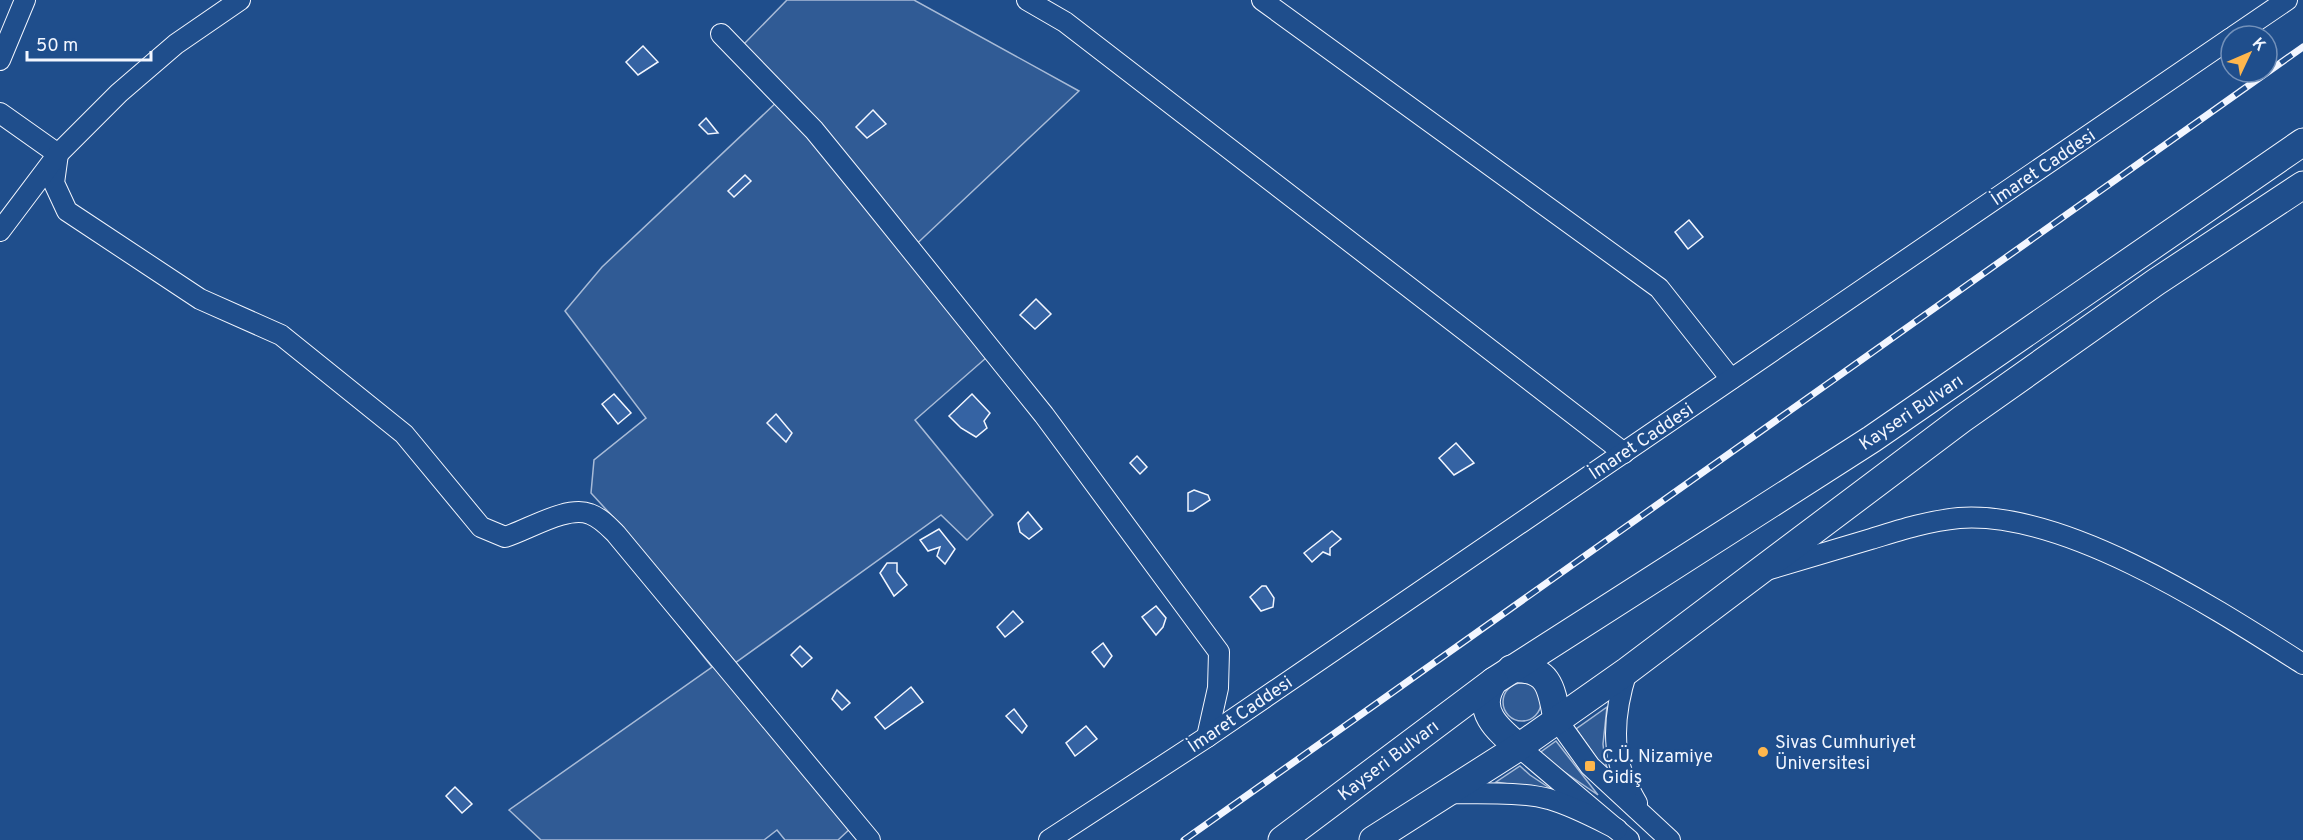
<svg xmlns="http://www.w3.org/2000/svg" width="2303" height="840" font-family="Overpass,sans-serif">
  <rect width="100%" height="100%" fill="#1f4e8c"/>
  <g fill="#305b95" stroke="#a8bbd7" stroke-width="1.5">
    <polygon points="787,0 914,0 1079,91 908,252 986,358 915,420 993,515 967,540 941,515 731,666 852,827 838,840 785,840 777,830 764,840 541,840 509,810 712,667 600,527 613,517 591,493 594,460 646,418 565,311 602,267 779,100 742,46"/>
    <circle cx="1522" cy="702" r="19"/>
    <polygon points="1607,707 1603,744 1605,761 1610,778 1576,729"/>
    <polygon points="1556,741 1598,795 1538,754"/>
    <polygon points="1520,766 1530,775 1554,791 1496,782"/>
  </g>
  <g fill="#3563a3" stroke="#f2f6ff" stroke-width="1.5">
    <polygon points="643,46 658,62 638,75 626,62"/>
    <polygon points="873,110 886,124 867,138 856,127"/>
    <polygon points="706,118 718,133 708,134 699,125"/>
    <polygon points="745,175 751,181 734,197 728,191"/>
    <polygon points="1689,220 1703,237 1688,249 1675,232"/>
    <polygon points="1036,299 1051,314 1035,329 1020,315"/>
    <polygon points="614,394 631,413 618,424 602,404"/>
    <polygon points="972,394 990,413 984,421 987,428 976,437 961,428 949,416"/>
    <polygon points="776,414 792,433 786,442 767,423"/>
    <polygon points="1456,443 1474,463 1454,475 1439,458"/>
    <polygon points="1137,456 1147,467 1140,474 1130,463"/>
    <polygon points="1194,490 1208,495 1210,500 1193,511 1188,511 1188,493"/>
    <polygon points="1028,512 1042,529 1029,539 1020,532 1018,523"/>
    <polygon points="939,529 955,549 945,564 937,556 940,547 928,551 920,540"/>
    <polygon points="1332,531 1341,539 1330,548 1330,555 1323,552 1312,562 1304,553"/>
    <polygon points="887,563 897,563 897,572 907,585 894,596 880,573"/>
    <polygon points="1262,586 1266,586 1274,598 1273,607 1261,611 1250,597"/>
    <polygon points="1156,606 1166,618 1163,627 1156,635 1142,617"/>
    <polygon points="1013,611 1023,622 1005,637 997,627"/>
    <polygon points="1103,643 1112,656 1104,667 1092,652"/>
    <polygon points="800,646 812,658 802,667 791,655"/>
    <polygon points="911,687 923,702 885,729 875,717"/>
    <polygon points="837,690 850,703 842,710 832,699"/>
    <polygon points="1014,709 1027,726 1022,733 1006,716"/>
    <polygon points="1086,726 1097,739 1075,756 1066,743"/>
    <polygon points="455,787 472,804 462,813 446,796"/>
  </g>
  <g fill="none" stroke-linecap="round" stroke-linejoin="round">
    <defs>
      <g id="minor">
        <polyline points="1027,0 1065,22 1624,453"/>
        <polyline points="1262,0 1659,288 1731,379"/>
        <polyline points="721,34 814,130 867,195 1044,415 1219,652 1218,688 1207,737"/>
        <polyline points="2234,36 2287,0"/>
        <polyline points="0,60 25,0"/>
        <path d="M0,113l58,41 -4,29 13,28 133,88 81,36 123,99 77,93 24,10c23,-7 62,-32 85,-23 11,4 18,12 26,20l254,306"/>
        <polyline points="0,231 58,154 119,93 176,44 240,0"/>
        <path d="M1770,569c34,-10 67,-20 101,-30 29,-9 57,-18 88,-21 106,-8 256,90 344,146"/>
        <path d="M1627,671c-10,31 -16,65 -6,98 3,12 10,23 16,34"/>
        <polyline points="1557,720 1590,766 1670,840"/>
        <polyline points="1519,747 1629,840"/>
        <path d="M1447,793c33,1 70,-2 102,6 24,7 46,19 68,30"/>
        <polyline points="1049,840 1207,737 2231,38"/>
      </g>
      <g id="highway">
        <path d="M1511,669c39,-3 41,21 46,51"/>
        <path d="M1519,747c-22,-18 -45,-37 -25,-66l378,-242 431,-297"/>
        <polyline points="1282,840 1494,681"/>
        <polyline points="1373,840 1519,747 1627,671 1962,419 2156,282 2303,185"/>
      </g>
    </defs>
    <use href="#minor" stroke="#f2f6ff" stroke-width="22"/>
    <use href="#highway" stroke="#f2f6ff" stroke-width="29"/>
    <use href="#minor" stroke="#1f4e8c" stroke-width="20"/>
    <use href="#highway" stroke="#1f4e8c" stroke-width="27"/>
    <defs>
      <polyline id="rail" points="1184,840 2303,47"/>
    </defs>
    <use href="#rail" stroke="#f2f6ff" stroke-width="7"/>
    <use href="#rail" stroke="#1f4e8c" stroke-width="4.5" stroke-dasharray="14" stroke-linecap="butt"/>
  </g>
  <g fill="#ffb74d" stroke="#1f4e8c" stroke-width="2">
    <circle cx="1763" cy="752" r="6"/>
    <rect x="1584" y="760" width="12" height="12" rx="3"/>
  </g>
  <g text-anchor="middle" stroke-width="4.5" stroke-linejoin="round" paint-order="stroke">
    <g font-size="18" fill="#f2f6ff" stroke="#1f4e8c">
      <text transform="translate(2043 167) rotate(-34)" y="6">İmaret Caddesi</text>
      <text transform="translate(1911 412) rotate(-34)" y="6">Kayseri Bulvarı</text>
      <text transform="translate(1641 441) rotate(-34)" y="6">İmaret Caddesi</text>
      <text transform="translate(1240 714) rotate(-34)" y="6">İmaret Caddesi</text>
      <text transform="translate(1388 760) rotate(-37)" y="6">Kayseri Bulvarı</text>
    </g>
    <g font-size="18" fill="#f2f6ff" stroke="#1f4e8c" text-anchor="start">
      <text x="1775" y="748">Sivas Cumhuriyet<tspan x="1775" dy="21">Üniversitesi</tspan></text>
      <text x="1602" y="762">C.Ü. Nizamiye<tspan x="1602" dy="21">Gidiş</tspan></text>
    </g>
  </g>
  <g transform="translate(2249 54) rotate(46)"><circle r="28" fill="#1f4e8c" stroke="#7391ba" stroke-width="1.5"/>
  <path d="M0-4.5L10 22L0 15L-10 22Z" fill="#ffb74d"/>
  <text y="-9" font-size="16" font-weight="bold" text-anchor="middle" fill="#f2f6ff">K</text>
  </g>
  <path d="M27 51v9h124v-9" fill="none" stroke="#f2f6ff" stroke-width="3"/>
  <text x="36" y="51" font-size="18" fill="#f2f6ff" stroke="#1f4e8c" stroke-width="4.5" paint-order="stroke">50 m</text>
</svg>
